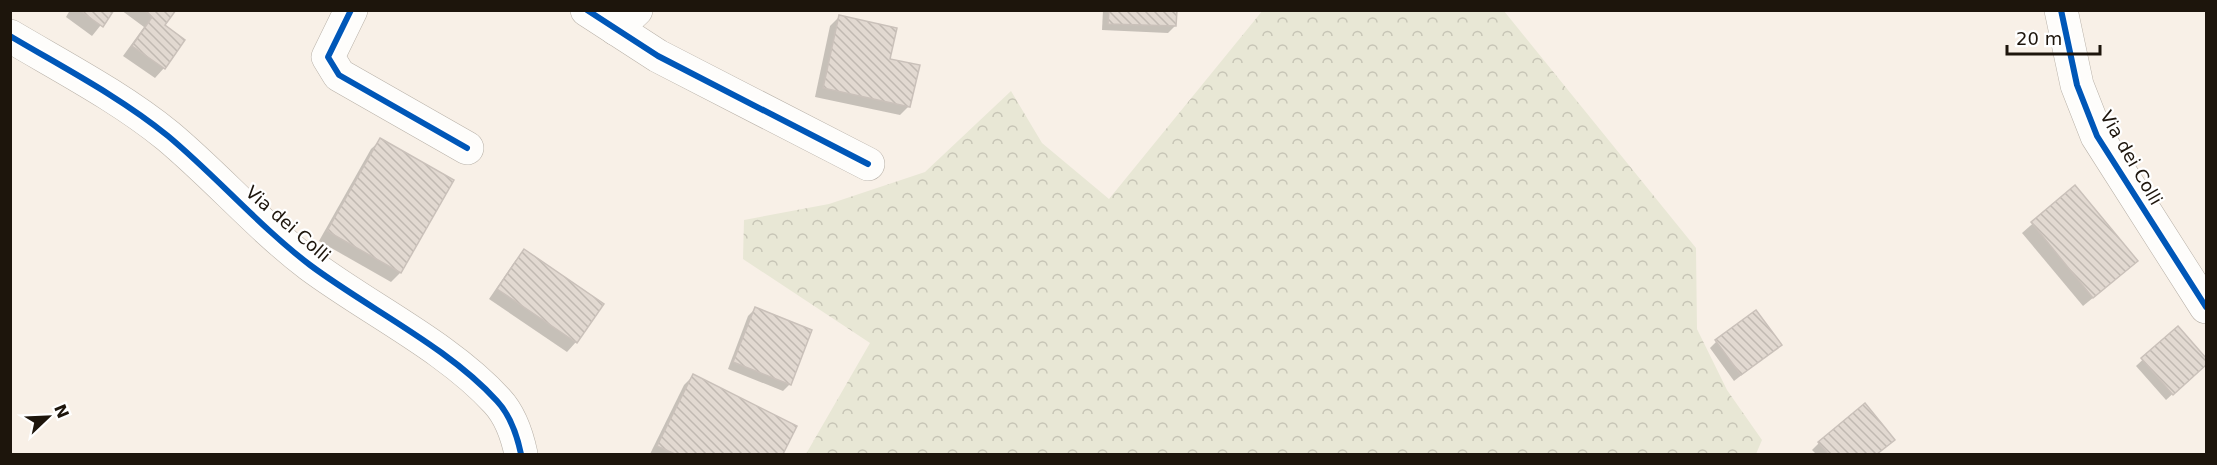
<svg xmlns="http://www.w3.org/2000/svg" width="2217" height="465" font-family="'DejaVu Sans',sans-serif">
  <defs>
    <pattern id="forest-crowns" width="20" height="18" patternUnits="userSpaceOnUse" patternTransform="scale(1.5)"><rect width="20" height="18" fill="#e8e7d5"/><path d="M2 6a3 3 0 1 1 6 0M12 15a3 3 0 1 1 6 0" fill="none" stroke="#c7c5b6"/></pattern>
    <pattern id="building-back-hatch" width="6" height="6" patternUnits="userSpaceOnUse" patternTransform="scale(1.5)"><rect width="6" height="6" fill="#e2d9d1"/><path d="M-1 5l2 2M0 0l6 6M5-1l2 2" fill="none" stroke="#c1b9b2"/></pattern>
  </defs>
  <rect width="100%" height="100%" fill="#f8f0e7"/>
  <polygon fill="url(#forest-crowns)" points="1263,10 1504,11 1696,248 1697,329 1727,390 1762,440 1756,454 806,454 870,343 743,259 744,220 829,204 925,172 1011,91 1042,143 1109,199"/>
  <g fill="#0003">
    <polygon points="70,10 113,10 92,36 66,17"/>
    <polygon points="121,10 174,10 163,26 183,41 164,68 155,78 123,56 144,27"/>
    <polygon points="1103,10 1176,10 1175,26 1168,33 1102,30"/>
    <polygon points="840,16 889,60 909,106 900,115 815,97 830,26"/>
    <polygon points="381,140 452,181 400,273 391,282 319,241 371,149"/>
    <polygon points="2075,187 2127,270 2083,306 2022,233"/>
    <polygon points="524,251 602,304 576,342 567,352 489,299 515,261"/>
    <polygon points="755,309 790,384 783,391 728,369 748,316"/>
    <polygon points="2177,328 2206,363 2166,400 2136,366"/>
    <polygon points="1716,342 1780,345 1734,381 1710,348"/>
    <polygon points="693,376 795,427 782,454 650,454 684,385"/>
    <polygon points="1819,443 1886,446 1877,454 1816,454 1812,450"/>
  </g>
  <g fill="url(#building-back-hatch)" stroke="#cac1ba" stroke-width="1.5">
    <polygon points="79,10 114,10 103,27"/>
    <polygon points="144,10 176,10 165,25 185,40 165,69 132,46 152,17"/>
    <polygon points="1109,10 1177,10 1176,26 1108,24"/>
    <polygon points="839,15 897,28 890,59 920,65 910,107 823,88"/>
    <polygon points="380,138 454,180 401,273 327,231"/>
    <polygon points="2075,185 2138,261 2093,298 2031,222"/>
    <polygon points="524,249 604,304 577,343 497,289"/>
    <polygon points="755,307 812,330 791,385 733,362"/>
    <polygon points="1756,310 1782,345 1741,375 1715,340"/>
    <polygon points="2178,326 2206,358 2206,365 2173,395 2141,358"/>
    <polygon points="693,374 797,426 783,454 675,454 657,446"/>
    <polygon points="1865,403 1895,440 1877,454 1828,454 1818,442"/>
  </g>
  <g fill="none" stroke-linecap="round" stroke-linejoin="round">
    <defs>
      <g id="minor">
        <polyline points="351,10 328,57 339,75 467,148"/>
        <polyline points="587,10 658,56 868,164"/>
        <polyline points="2061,10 2077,85 2097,136 2206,307"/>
        <polyline points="616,29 636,10"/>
        <path d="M10,36c54,32 110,61 158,100 49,41 91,90 142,129 59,44 138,82 187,136 14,15 20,34 24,53"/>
      </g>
    </defs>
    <use href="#minor" stroke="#b8b1a8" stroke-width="34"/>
    <use href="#minor" stroke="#fefdfb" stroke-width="33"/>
    <defs>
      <g id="cycleway">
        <polyline points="351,10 328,57 339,75 467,148"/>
        <polyline points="587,10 658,56 868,164"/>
        <polyline points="2061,10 2077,85 2097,136 2206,307"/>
        <path d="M10,36c54,32 110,61 158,100 49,41 91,90 142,129 59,44 138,82 187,136 14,15 20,34 24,53"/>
      </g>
    </defs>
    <use href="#cycleway" stroke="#fff" stroke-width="10"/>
    <use href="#cycleway" stroke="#0057b8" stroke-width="6"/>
  </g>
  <g text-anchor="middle" stroke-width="4.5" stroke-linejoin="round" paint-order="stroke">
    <g font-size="18" fill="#1d150c" stroke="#fff">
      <text transform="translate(2131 158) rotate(60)" y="6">Via dei Colli</text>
      <text transform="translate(288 224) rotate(41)" y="6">Via dei Colli</text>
    </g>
  </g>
  <rect width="2217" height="465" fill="none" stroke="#1d150c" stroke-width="24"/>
  <g transform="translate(48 417) rotate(67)" stroke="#ffffff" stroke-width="4.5" paint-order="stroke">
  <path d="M0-4.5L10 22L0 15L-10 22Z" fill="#1d150c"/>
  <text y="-9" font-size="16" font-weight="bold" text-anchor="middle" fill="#1d150c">N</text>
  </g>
  <path d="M2007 45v9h93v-9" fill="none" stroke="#1d150c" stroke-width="3"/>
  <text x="2016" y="45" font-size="18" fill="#1d150c" stroke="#ffffff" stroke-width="4.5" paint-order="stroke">20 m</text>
</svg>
